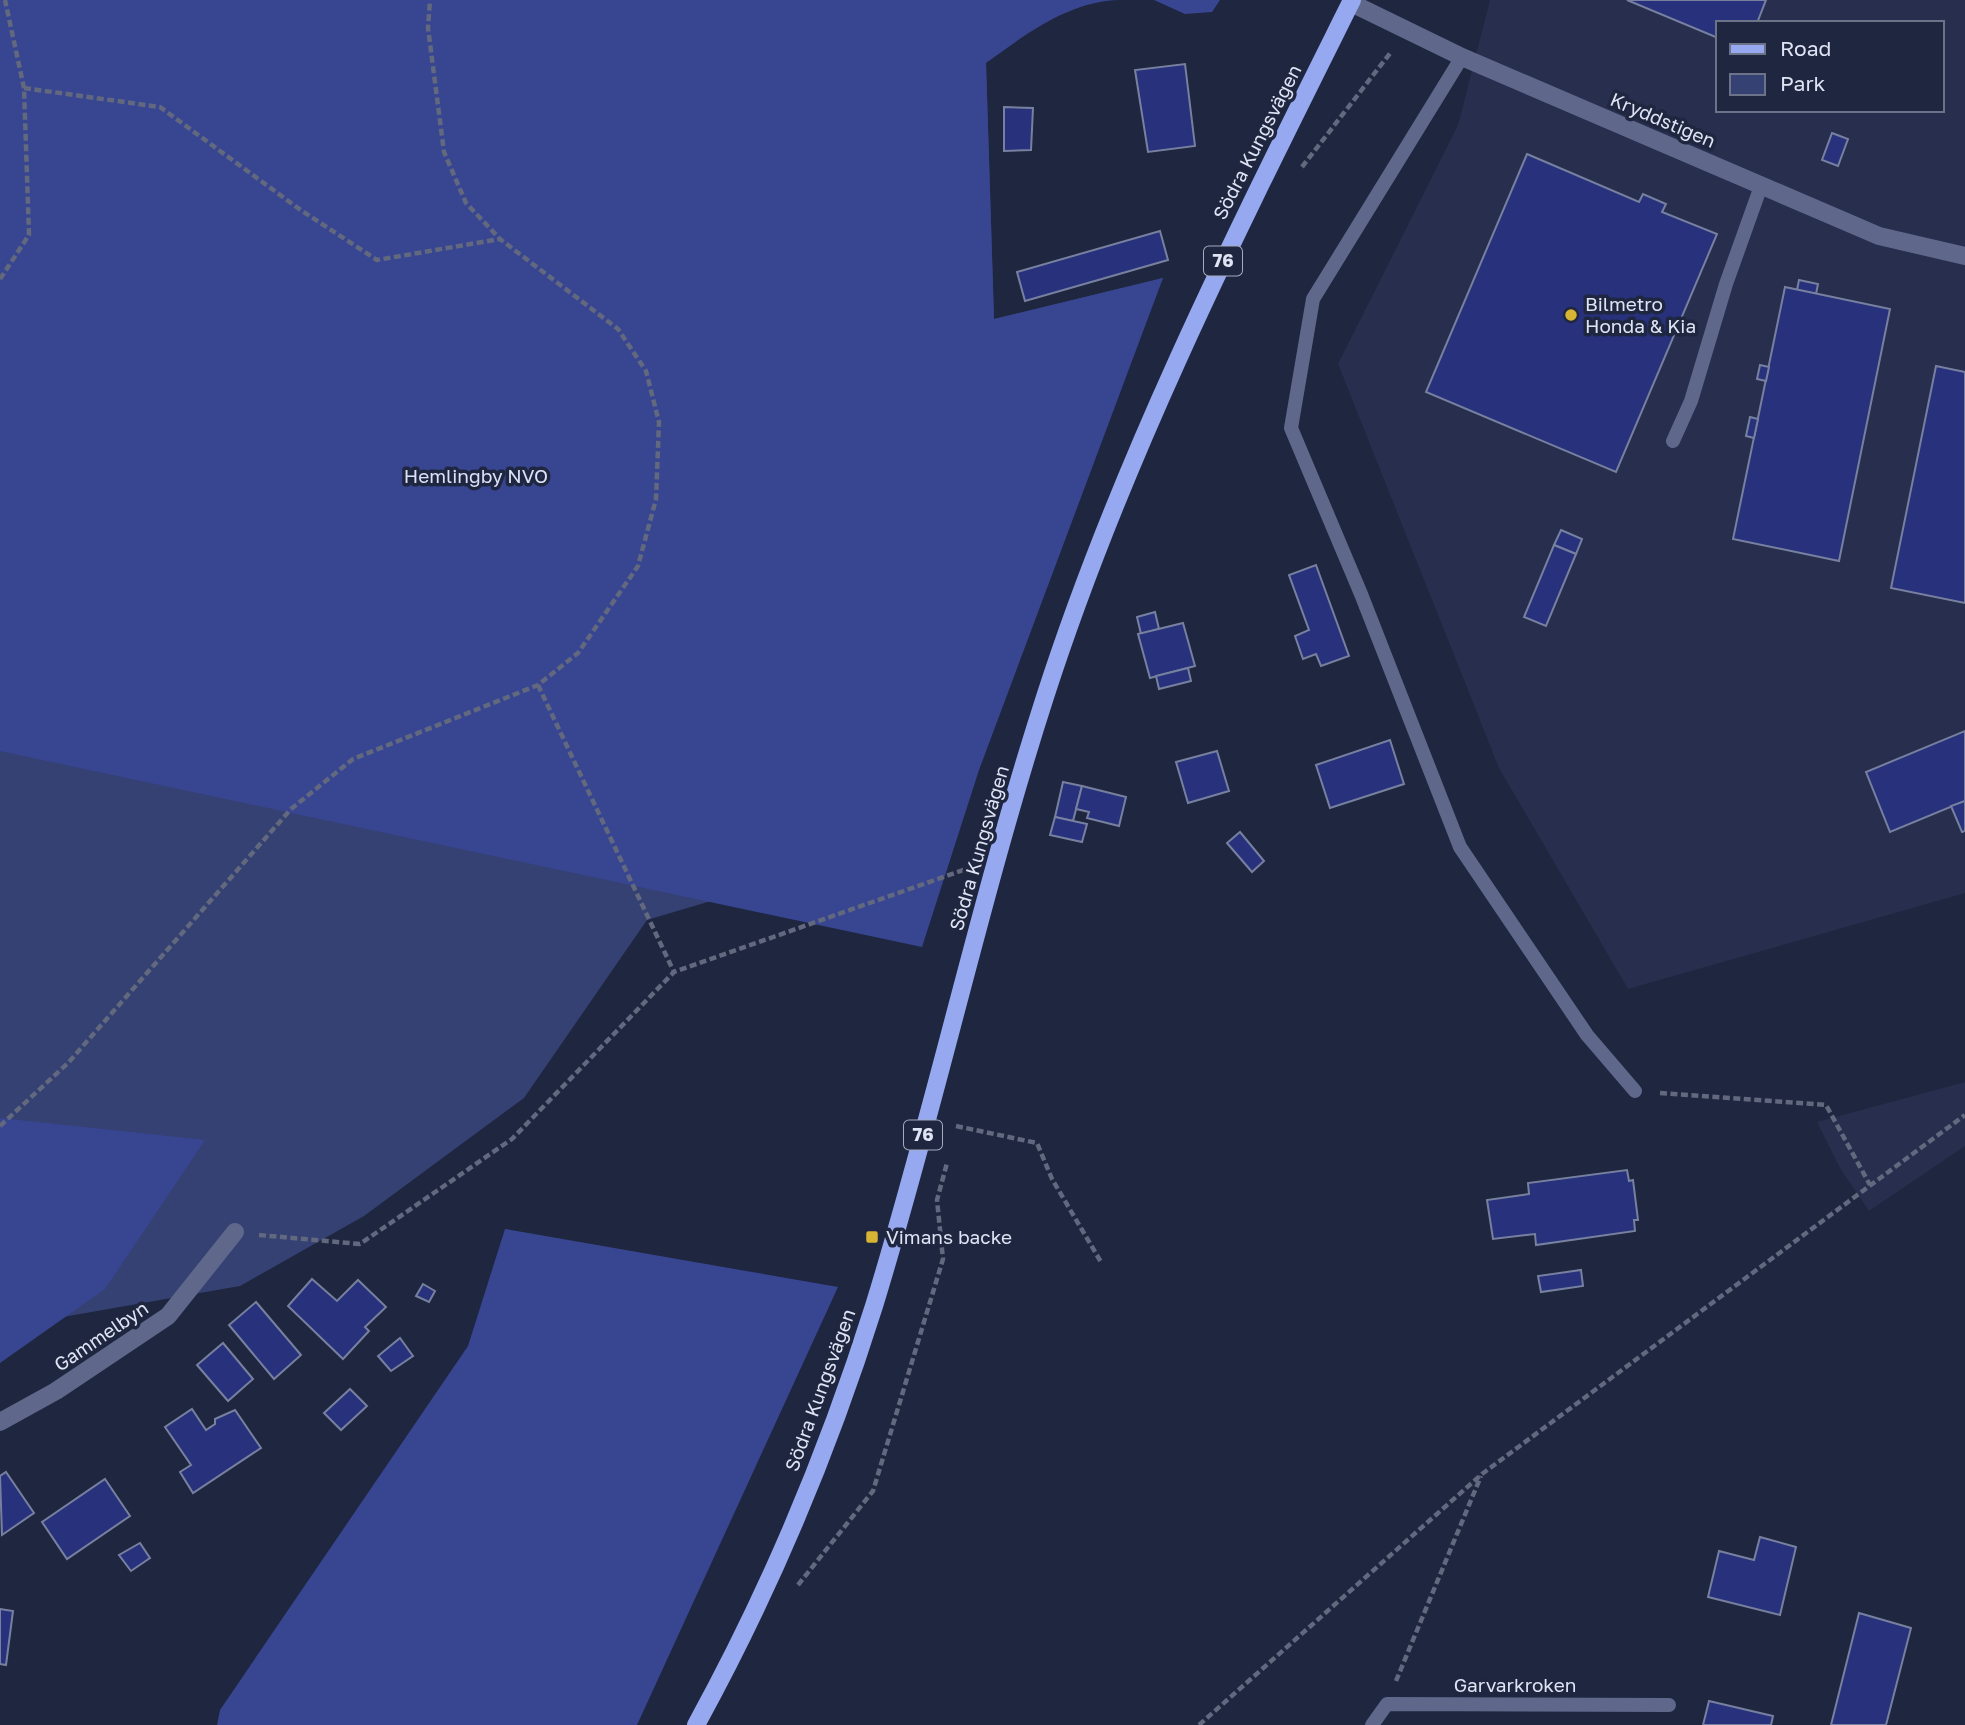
<svg xmlns="http://www.w3.org/2000/svg" width="1965" height="1725" font-family="'Golos Text',sans-serif">
  <rect width="100%" height="100%" fill="#1f263f"/>
  <g fill="#272e4e" fill-rule="evenodd">
    <path d="M1490,0h475v893l-337,96 -129,-221 -161,-404 120,-239zM1718,23h224v87h-224z"/>
    <polygon points="1965,1082 1965,1146 1869,1211 1840,1168 1817,1122"/>
  </g>
  <polygon fill="#354073" points="0,0 1013,0 986,63 994,319 1163,278 1008,616 946,831 647,920 524,1098 364,1216 240,1286 0,1328"/>
  <g fill="#384692">
    <path d="M0,0h1120c-51,1 -94,34 -134,63l8,256 169,-41 -184,492 -57,177 -922,-196z"/>
    <polygon points="1154,0 1220,0 1212,12 1185,14"/>
    <polygon points="0,1118 205,1140 105,1289 0,1363"/>
    <polygon points="505,1229 838,1287 637,1725 217,1725 220,1710 468,1346"/>
  </g>
  <g fill="#28327c" stroke="#77809f" stroke-width="2">
    <polygon points="1627,0 1766,0 1757,23 1718,23 1718,38"/>
    <polygon points="1185,64 1195,146 1148,152 1135,70"/>
    <polygon points="1004,107 1033,108 1031,150 1004,151"/>
    <polygon points="1832,133 1848,139 1838,166 1822,160"/>
    <polygon points="1527,154 1639,202 1643,194 1666,204 1662,212 1717,234 1616,472 1426,392"/>
    <polygon points="1160,231 1168,260 1025,301 1017,272"/>
    <polygon points="1799,280 1818,284 1816,294 1797,290"/>
    <polygon points="1785,287 1890,309 1839,561 1733,539"/>
    <polygon points="1760,365 1769,367 1766,381 1757,379"/>
    <polygon points="1936,366 1965,372 1965,603 1891,588"/>
    <polygon points="1750,417 1758,419 1754,438 1746,436"/>
    <polygon points="1561,530 1582,539 1576,554 1554,545"/>
    <polygon points="1554,545 1576,554 1546,626 1524,617"/>
    <polygon points="1316,565 1349,656 1321,666 1316,654 1303,659 1295,636 1309,630 1289,575"/>
    <polygon points="1155,612 1159,629 1141,634 1137,617"/>
    <polygon points="1183,623 1195,666 1150,678 1138,634"/>
    <polygon points="1188,668 1191,681 1159,689 1156,676"/>
    <polygon points="1965,731 1965,801 1890,832 1866,772"/>
    <polygon points="1390,740 1404,784 1330,808 1316,765"/>
    <polygon points="1217,751 1229,791 1188,803 1176,762"/>
    <polygon points="1063,782 1082,786 1073,821 1055,817"/>
    <polygon points="1082,786 1126,797 1119,826 1087,818 1089,812 1076,809"/>
    <polygon points="1965,801 1965,831 1962,832 1951,806"/>
    <polygon points="1055,817 1087,824 1082,842 1050,835"/>
    <polygon points="1240,832 1264,861 1252,872 1227,843"/>
    <polygon points="1627,1170 1629,1181 1633,1180 1638,1220 1634,1220 1635,1231 1536,1245 1535,1234 1493,1239 1487,1200 1529,1194 1528,1183"/>
    <polygon points="1581,1270 1583,1286 1541,1292 1538,1276"/>
    <polygon points="312,1279 337,1301 358,1280 386,1307 365,1327 369,1331 343,1359 288,1306"/>
    <polygon points="423,1284 435,1291 429,1302 416,1296"/>
    <polygon points="256,1302 301,1355 274,1379 229,1325"/>
    <polygon points="400,1338 413,1356 391,1371 378,1356"/>
    <polygon points="223,1343 253,1379 228,1401 197,1365"/>
    <polygon points="350,1389 367,1406 341,1430 324,1413"/>
    <polygon points="192,1409 206,1430 215,1424 215,1419 235,1410 261,1448 193,1493 180,1472 191,1465 165,1427"/>
    <polygon points="6,1472 34,1513 2,1535 0,1476"/>
    <polygon points="105,1479 130,1516 67,1559 42,1522"/>
    <polygon points="1760,1537 1796,1547 1780,1615 1708,1597 1719,1551 1754,1560"/>
    <polygon points="140,1543 150,1558 131,1571 119,1555"/>
    <polygon points="0,1609 13,1611 6,1665 0,1664"/>
    <polygon points="1859,1613 1911,1628 1886,1725 1831,1725"/>
    <polygon points="1709,1701 1773,1716 1771,1725 1703,1725"/>
  </g>
  <g fill="none" stroke-linecap="round" stroke-linejoin="round">
    <g stroke="#62687e" stroke-width="4.5" stroke-dasharray="7 3.5" stroke-linecap="butt">
      <polyline points="24,88 160,107 302,211 377,260 500,239"/>
      <polyline points="1302,167 1391,52"/>
      <polyline points="0,279 29,235 24,88 5,0"/>
      <polyline points="538,685 674,972"/>
      <polyline points="1660,1093 1826,1105 1870,1185"/>
      <polyline points="0,1126 68,1063 291,809 353,759 538,685 578,653 638,566 656,499 659,422 646,371 618,329 500,239 466,203 444,152 428,28 430,0"/>
      <polyline points="956,1126 1037,1143 1052,1179 1101,1262"/>
      <polyline points="259,1235 360,1244 512,1139 674,972 966,869"/>
      <polyline points="798,1585 873,1491 943,1259 937,1200 947,1163"/>
      <polyline points="1396,1681 1481,1476"/>
      <polyline points="1199,1725 1482,1474 1965,1115"/>
    </g>
    <g stroke="#5f688b" stroke-width="14">
      <polyline points="1462,57 1313,299 1291,428 1361,594 1460,847 1587,1035 1635,1091"/>
      <polyline points="1673,441 1691,401 1726,284 1761,186"/>
      <polyline points="1372,1725 1387,1704 1669,1705"/>
    </g>
    <g stroke="#5f688b" stroke-width="18">
      <polyline points="1351,3 1462,57 1879,236 1965,256"/>
      <polyline points="0,1422 56,1391 168,1316 235,1232"/>
    </g>
    <path stroke="#95a8f0" stroke-width="18" d="M696,1725c72,-131 133,-276 178,-419 62,-201 106,-408 171,-609 78,-242 194,-470 307,-697"/>
  </g>
  <g fill="#d8b434" stroke="#1f263f" stroke-width="2.5">
    <circle cx="1571" cy="315" r="7"/>
    <rect x="865" y="1230" width="14" height="14" rx="3.5"/>
  </g>
  <g text-anchor="middle" stroke-width="7" stroke-linejoin="round" paint-order="stroke">
    <g fill="#1f263f" stroke="#a5abbe" stroke-width="2">
      <rect x="1204" y="246.5" width="38" height="29" rx="5"/>
      <rect x="904" y="1120.5" width="38" height="29" rx="5"/>
    </g>
    <g font-size="18" font-weight="bold" fill="#dfe4f5">
      <text x="1223" y="267">76</text>
      <text x="923" y="1141">76</text>
    </g>
    <g font-size="19" fill="#dfe4f5" stroke="#1f263f">
      <text transform="translate(1663 120) rotate(23)" y="7">Kryddstigen</text>
      <text transform="translate(1257 142) rotate(-63)" y="7">Södra Kungsvägen</text>
      <text transform="translate(979 848) rotate(-74)" y="7">Södra Kungsvägen</text>
      <text transform="translate(101 1336) rotate(-34)" y="7">Gammelbyn</text>
      <text transform="translate(820 1390) rotate(-70)" y="7">Södra Kungsvägen</text>
      <text x="1515" y="1692">Garvarkroken</text>
    </g>
    <g font-size="19" fill="#dfe4f5" stroke="#1f263f" text-anchor="start">
      <text x="1585" y="311">Bilmetro<tspan x="1585" dy="22">Honda &amp; Kia</tspan></text>
      <text x="886" y="1244">Vimans backe</text>
    </g>
    <g font-size="19" fill="#dbe2f8" stroke="#1f263f">
      <text x="476" y="483">Hemlingby NVO</text>
    </g>
  </g>
  <rect x="1716" y="21" width="228" height="91" fill="#1f263f" stroke="#6c7288" stroke-width="2"/>
  <rect x="1730" y="44" width="35" height="10" fill="#95a8f0" stroke="#6c7288" stroke-width="2"/>
  <text x="1780" y="56" font-size="21" fill="#dfe4f5">Road</text>
  <rect x="1730" y="74" width="35" height="21" fill="#354073" stroke="#6c7288" stroke-width="2"/>
  <text x="1780" y="91" font-size="21" fill="#dfe4f5">Park</text>
</svg>
